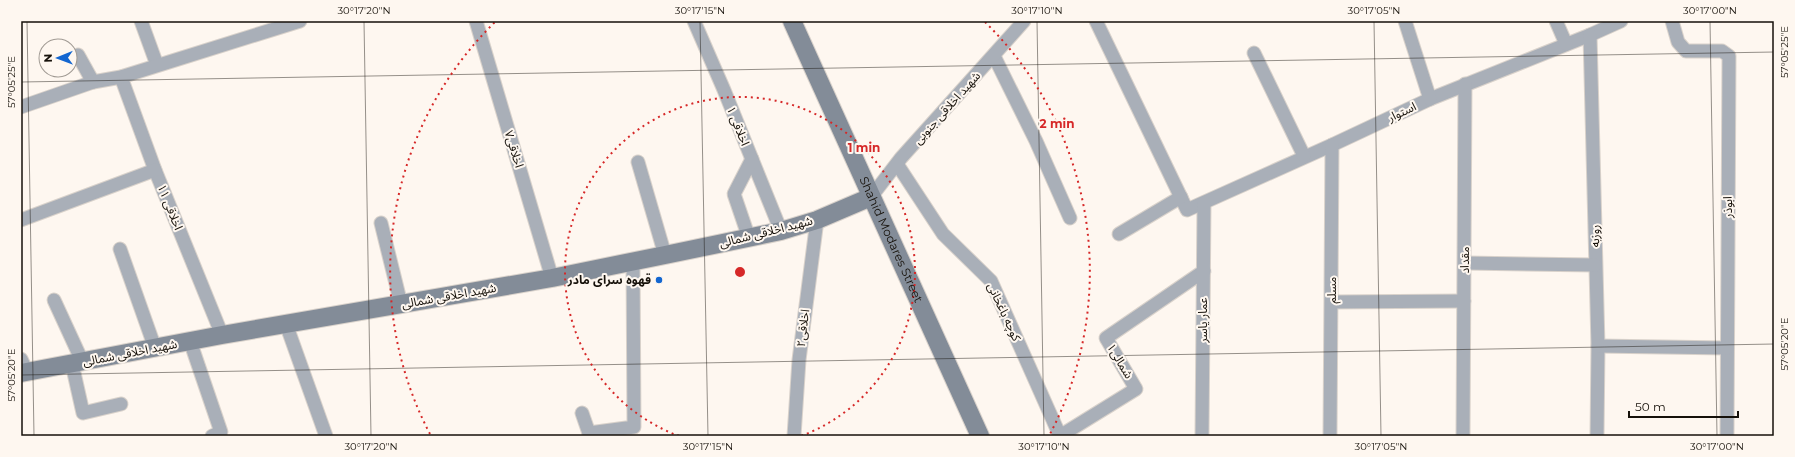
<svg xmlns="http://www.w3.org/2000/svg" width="1795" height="457" font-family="Montserrat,'Noto Sans Arabic',sans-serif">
  <rect width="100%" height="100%" fill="#fef7f0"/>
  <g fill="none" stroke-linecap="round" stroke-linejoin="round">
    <defs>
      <g id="street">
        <polyline points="141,21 157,65"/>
        <polyline points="476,21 552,278"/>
        <polyline points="694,21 724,90 781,231"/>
        <polyline points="1096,21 1187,210 1332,145 1430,99 1590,35 1621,21"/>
        <polyline points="1405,21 1430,99"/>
        <polyline points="1556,21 1566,44"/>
        <polyline points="1672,21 1678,42 1686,51 1722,51 1729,56 1727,436"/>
        <polyline points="1590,35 1598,346 1597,436"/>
        <polyline points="1254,53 1304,156"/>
        <polyline points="78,55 93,82"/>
        <polyline points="994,56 1036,141 1070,218"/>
        <polyline points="121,77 155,170 222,335"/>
        <polyline points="21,107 93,82 121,77 300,21"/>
        <polyline points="638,162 665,255"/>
        <polyline points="897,164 943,234 991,281 1060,436"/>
        <polyline points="871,197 901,158 1024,21"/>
        <polyline points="21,220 155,170"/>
        <polyline points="381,223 401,304"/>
        <polyline points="1119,234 1181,197"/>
        <polyline points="749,238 734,194 752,159"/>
        <polyline points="120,249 155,348"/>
        <polyline points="1465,263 1595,265"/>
        <polyline points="54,300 83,363"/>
        <polyline points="1332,302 1464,301"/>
        <polyline points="286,324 326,436"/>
        <polyline points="190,341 221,432 212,436"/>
        <polyline points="1598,346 1727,348"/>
        <polyline points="21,359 27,372"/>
        <polyline points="72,364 83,413 121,404"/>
        <polyline points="582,413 590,436"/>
        <polyline points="589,433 634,427 633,261"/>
        <polyline points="794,436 799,360 817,220"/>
        <polyline points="1060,436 1136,389 1106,338 1204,271"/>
        <polyline points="1202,436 1204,203"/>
        <polyline points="1330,436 1332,145"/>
        <polyline points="1463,436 1465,84"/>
      </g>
      <g id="secondary">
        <path id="s1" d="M792,21l188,415"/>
        <polyline points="21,373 222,335 552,278 665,255 781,231 817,220 871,197"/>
      </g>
    </defs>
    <use href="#street" stroke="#d9d2cb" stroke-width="15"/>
    <use href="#secondary" stroke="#d9d2cb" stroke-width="20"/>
    <use href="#street" stroke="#a9afb8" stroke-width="13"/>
    <use href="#secondary" stroke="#838c98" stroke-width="18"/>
  </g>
  <path fill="none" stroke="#16110a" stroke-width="1" stroke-opacity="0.45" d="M27,21l7,415M364,21l7,415M700,21l8,415M1037,21l7,415M1374,21l7,415M1710,21l7,415M21,82l1753,-30M21,375l1753,-31"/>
  <g fill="none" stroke="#d62828" stroke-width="2" stroke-dasharray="2 4">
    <path d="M679 436A175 175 0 1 1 801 436"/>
    <path d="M430 434A350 350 0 0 1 495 22M985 22A350 350 0 0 1 1050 434"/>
  </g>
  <circle fill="#1366d0" stroke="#fef7f0" stroke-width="1.5" cx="659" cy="280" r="4"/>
  <g text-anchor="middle" stroke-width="4" stroke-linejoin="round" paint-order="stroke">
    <g font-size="12" fill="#16110a" stroke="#fef7f0">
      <text transform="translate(947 108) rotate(-48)" y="4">شهید اخلاقی جنوبی</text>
      <text transform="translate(1402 112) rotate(-25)" y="4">استوار</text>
      <text transform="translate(738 126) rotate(68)" y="4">اخلاقی ۱</text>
      <text transform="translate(514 149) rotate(73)" y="4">اخلاقی۷</text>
      <text transform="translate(170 207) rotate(68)" y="4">اخلاقی ۱۱</text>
      <text transform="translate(1728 207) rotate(-90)" y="4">ابوذر</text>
      <text transform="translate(766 232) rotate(-14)" y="4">شهید اخلاقی شمالی</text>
      <text transform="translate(1595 236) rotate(-91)" y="4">روزبه</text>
      <text dy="4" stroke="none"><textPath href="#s1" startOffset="240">Shahid Modares Street</textPath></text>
      <text transform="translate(1465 260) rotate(-90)" y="4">مقداد</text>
      <text transform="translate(1332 290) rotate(-90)" y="4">مسلم</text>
      <text transform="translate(449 296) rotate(-10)" y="4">شهید اخلاقی شمالی</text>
      <text transform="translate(1004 312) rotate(65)" y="4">کوچه باغخانی</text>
      <text transform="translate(1203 320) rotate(-90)" y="4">عمار یاسر</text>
      <text transform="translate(803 328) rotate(-83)" y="4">اخلاقی۲</text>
      <text transform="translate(130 353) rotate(-11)" y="4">شهید اخلاقی شمالی</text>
      <text transform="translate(1120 361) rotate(59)" y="4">شمالی۱</text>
    </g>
    <g font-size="12" font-weight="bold" fill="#16110a" stroke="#fef7f0" text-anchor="end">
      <text x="651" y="284">قهوه سرای مادر</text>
    </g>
  </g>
  <circle cx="740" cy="272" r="6" fill="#d62828" stroke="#fef7f0" stroke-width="2"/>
  <g font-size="12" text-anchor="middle" font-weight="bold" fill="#d62828" stroke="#fef7f0" stroke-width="4" stroke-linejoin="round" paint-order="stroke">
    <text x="1057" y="128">2 min</text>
    <text x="864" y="152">1 min</text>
  </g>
  <rect width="1795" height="457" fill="none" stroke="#fef7f0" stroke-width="44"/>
  <g transform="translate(58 58) rotate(269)"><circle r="19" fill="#fef7f0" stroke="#a19b94"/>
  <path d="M0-3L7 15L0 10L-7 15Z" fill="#1366d0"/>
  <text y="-6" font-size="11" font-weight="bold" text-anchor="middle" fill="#16110a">N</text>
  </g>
  <path d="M1629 411v6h109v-6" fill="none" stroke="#16110a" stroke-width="2"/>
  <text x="1635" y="411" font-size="12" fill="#16110a" stroke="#fef7f0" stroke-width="3" paint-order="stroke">50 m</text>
  <rect x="22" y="22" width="1751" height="413" fill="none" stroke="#16110a" stroke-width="1.5"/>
  <g font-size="10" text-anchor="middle" fill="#16110a">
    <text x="364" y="14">30°17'20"N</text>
    <text x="700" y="14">30°17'15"N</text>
    <text x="1037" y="14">30°17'10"N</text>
    <text x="1374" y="14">30°17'05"N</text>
    <text x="1710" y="14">30°17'00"N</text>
    <text transform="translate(1784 52) rotate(-90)" y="4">57°05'25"E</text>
    <text transform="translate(11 82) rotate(-90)" y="4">57°05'25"E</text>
    <text transform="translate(1784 344) rotate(-90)" y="4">57°05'20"E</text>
    <text transform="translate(11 375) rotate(-90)" y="4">57°05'20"E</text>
    <text x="371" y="450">30°17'20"N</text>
    <text x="708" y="450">30°17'15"N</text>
    <text x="1044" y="450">30°17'10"N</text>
    <text x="1381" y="450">30°17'05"N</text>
    <text x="1717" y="450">30°17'00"N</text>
  </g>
</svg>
